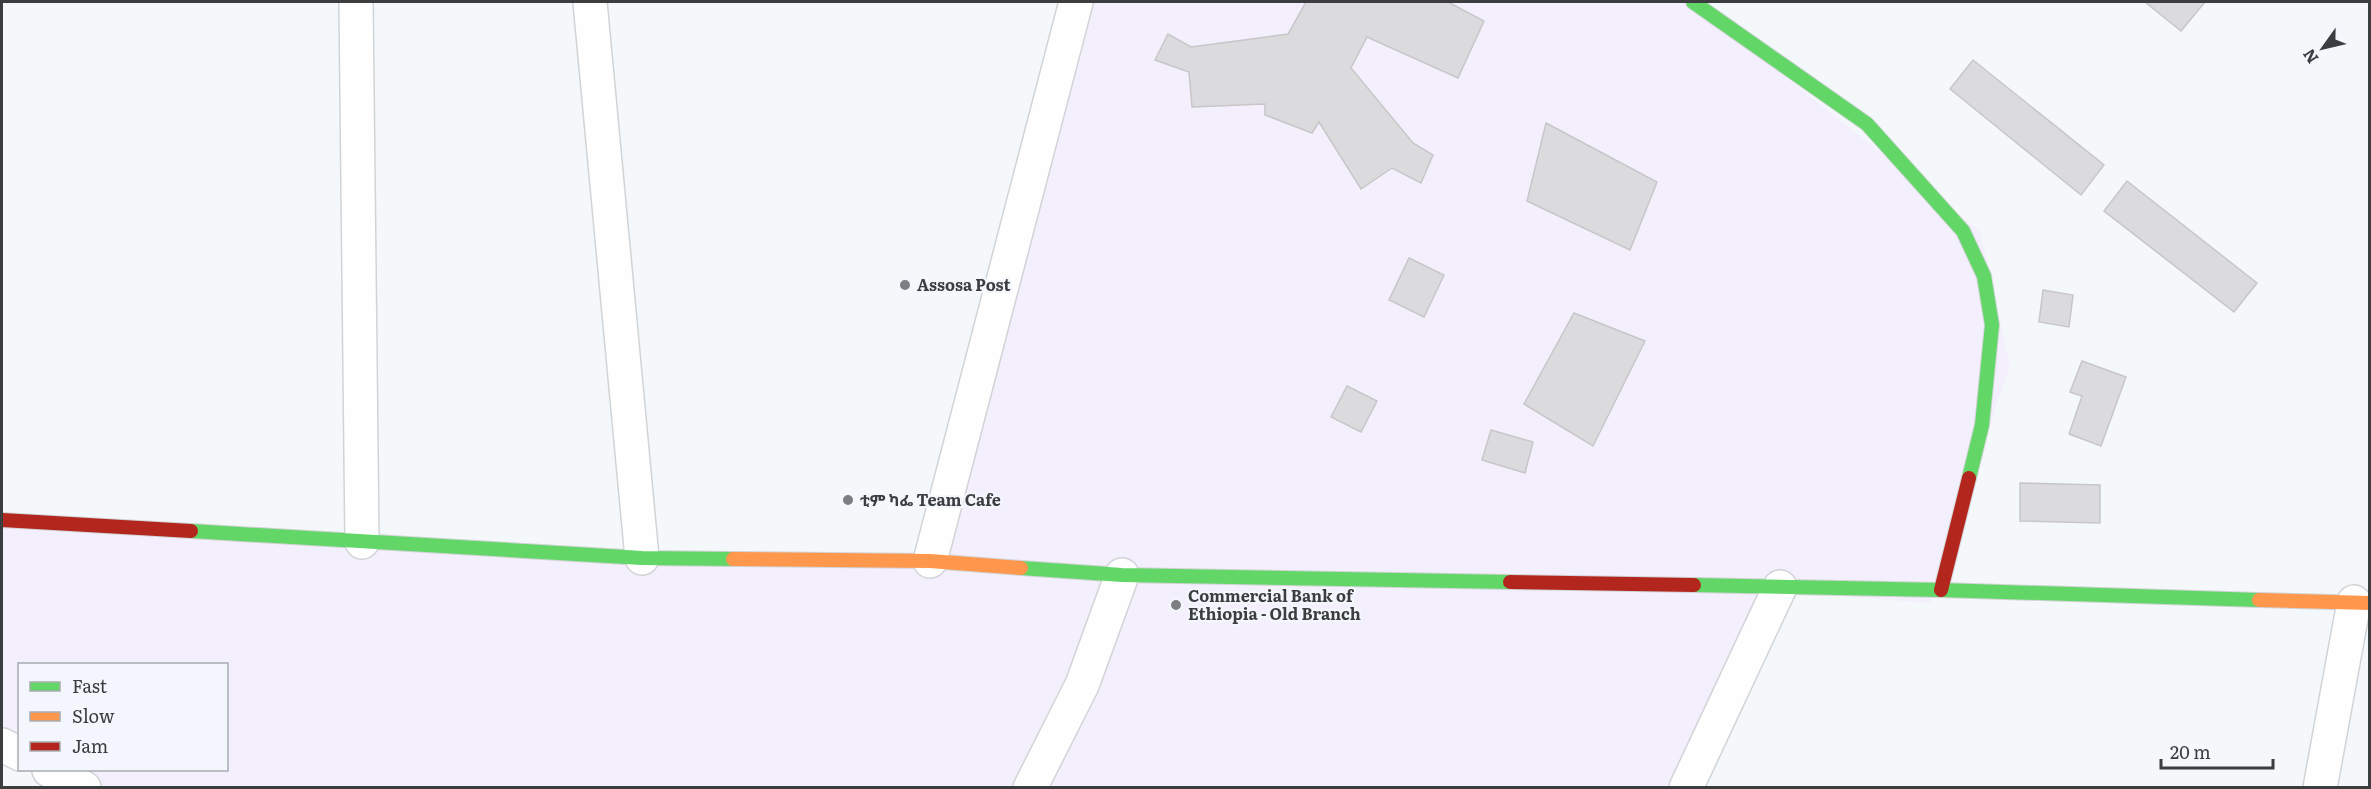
<svg xmlns="http://www.w3.org/2000/svg" width="2371" height="789" font-family="Literata,'Noto Sans Ethiopic',serif">
  <rect width="100%" height="100%" fill="#f5f8fb"/>
  <polygon fill="#f3effc" points="1084,2 1691,2 1980,231 2010,365 1930,603 1772,591 1682,787 78,787 44,770 226,770 226,664 20,664 19,756 2,747 2,517 943,567"/>
  <g fill="#dbdbdd" stroke="#c7c6c8" stroke-width="1.5">
    <polygon points="1306,2 1448,2 1484,21 1458,78 1367,37 1351,68 1413,143 1433,155 1421,183 1392,168 1361,189 1319,122 1312,133 1265,115 1265,104 1192,107 1189,72 1155,60 1168,34 1191,47 1288,34"/>
    <polygon points="2145,2 2205,2 2181,31"/>
    <polygon points="1973,60 2104,165 2081,195 1950,89"/>
    <polygon points="1546,123 1657,182 1630,250 1527,201"/>
    <polygon points="2127,181 2257,283 2234,312 2104,211"/>
    <polygon points="1409,258 1444,275 1424,317 1389,300"/>
    <polygon points="2043,290 2073,295 2069,327 2039,322"/>
    <polygon points="1574,313 1645,341 1593,446 1524,404"/>
    <polygon points="2082,361 2126,377 2101,446 2069,434 2082,396 2070,392"/>
    <polygon points="1347,386 1377,401 1361,432 1331,417"/>
    <polygon points="1491,430 1533,442 1525,473 1482,460"/>
    <polygon points="2020,483 2100,485 2100,523 2020,521"/>
  </g>
  <g fill="none" stroke-linecap="round" stroke-linejoin="round">
    <defs>
      <g id="street">
        <polyline points="356,2 362,542"/>
        <polyline points="590,2 642,558"/>
        <polyline points="930,561 1076,2"/>
        <polyline points="2,745 20,754"/>
        <polyline points="49,770 84,788"/>
        <polyline points="1030,788 1082,685 1122,575"/>
        <polyline points="1686,788 1780,587"/>
        <polyline points="2320,788 2354,602"/>
      </g>
      <g id="fast">
        <polyline points="1693,2 1867,124 1963,231 1984,276 1992,325 1982,425 1969,478"/>
        <polyline points="191,531 642,558 733,559"/>
        <polyline points="1021,568 1122,575 1510,582"/>
        <polyline points="1694,585 1941,590 2259,600"/>
      </g>
      <g id="slow">
        <polyline points="733,559 930,561 1021,568"/>
        <polyline points="2259,600 2370,603"/>
      </g>
      <g id="jam">
        <polyline points="2,520 191,531"/>
        <polyline points="1510,582 1694,585"/>
        <polyline points="1941,590 1969,478"/>
      </g>
    </defs>
    <use href="#street" stroke="#d1d4d6" stroke-width="36"/>
    <use href="#fast" stroke="#d1d4d6" stroke-width="16"/>
    <use href="#slow" stroke="#d1d4d6" stroke-width="16"/>
    <use href="#jam" stroke="#d1d4d6" stroke-width="16"/>
    <use href="#street" stroke="#fefefe" stroke-width="33"/>
    <use href="#fast" stroke="#63d668" stroke-width="14"/>
    <use href="#slow" stroke="#ff974d" stroke-width="14"/>
    <use href="#jam" stroke="#b3261e" stroke-width="14"/>
  </g>
  <g fill="#7c7e81" stroke="#f3f7fd" stroke-width="2">
    <circle cx="905" cy="285" r="6"/>
    <circle cx="848" cy="500" r="6"/>
    <circle cx="1176" cy="605" r="6"/>
  </g>
  <g text-anchor="middle" stroke-width="4.5" stroke-linejoin="round" paint-order="stroke">
    <g font-size="16" font-weight="bold" fill="#3b3d3f" stroke="#f3f7fd" text-anchor="start">
      <text x="917" y="291">Assosa Post</text>
      <text x="860" y="506">ቲም ካፌ Team Cafe</text>
      <text x="1188" y="602">Commercial Bank of<tspan x="1188" dy="18">Ethiopia - Old Branch</tspan></text>
    </g>
  </g>
  <rect width="2371" height="789" fill="none" stroke="#3b3d3f" stroke-width="6"/>
  <rect x="18" y="663" width="210" height="108" fill="#f3f7fd" stroke="#a9adb1" stroke-width="1.5"/>
  <rect x="30" y="682" width="30" height="9" fill="#63d668" stroke="#a9adb1" stroke-width="1.5"/>
  <text x="72" y="693" font-size="18" fill="#3b3d3f">Fast</text>
  <rect x="30" y="712" width="30" height="9" fill="#ff974d" stroke="#a9adb1" stroke-width="1.5"/>
  <text x="72" y="723" font-size="18" fill="#3b3d3f">Slow</text>
  <rect x="30" y="742" width="30" height="9" fill="#b3261e" stroke="#a9adb1" stroke-width="1.5"/>
  <text x="72" y="753" font-size="18" fill="#3b3d3f">Jam</text>
  <g transform="translate(2323 48) rotate(236)" stroke="#f3f7fd" stroke-width="4.5" paint-order="stroke">
  <path d="M0-4.5L10 22L0 15L-10 22Z" fill="#3b3d3f"/>
  <text y="-9" font-size="16" font-weight="bold" text-anchor="middle" fill="#3b3d3f">N</text>
  </g>
  <path d="M2161 759v9h112v-9" fill="none" stroke="#3b3d3f" stroke-width="3"/>
  <text x="2170" y="759" font-size="18" fill="#3b3d3f" stroke="#f3f7fd" stroke-width="4.5" paint-order="stroke">20 m</text>
</svg>
